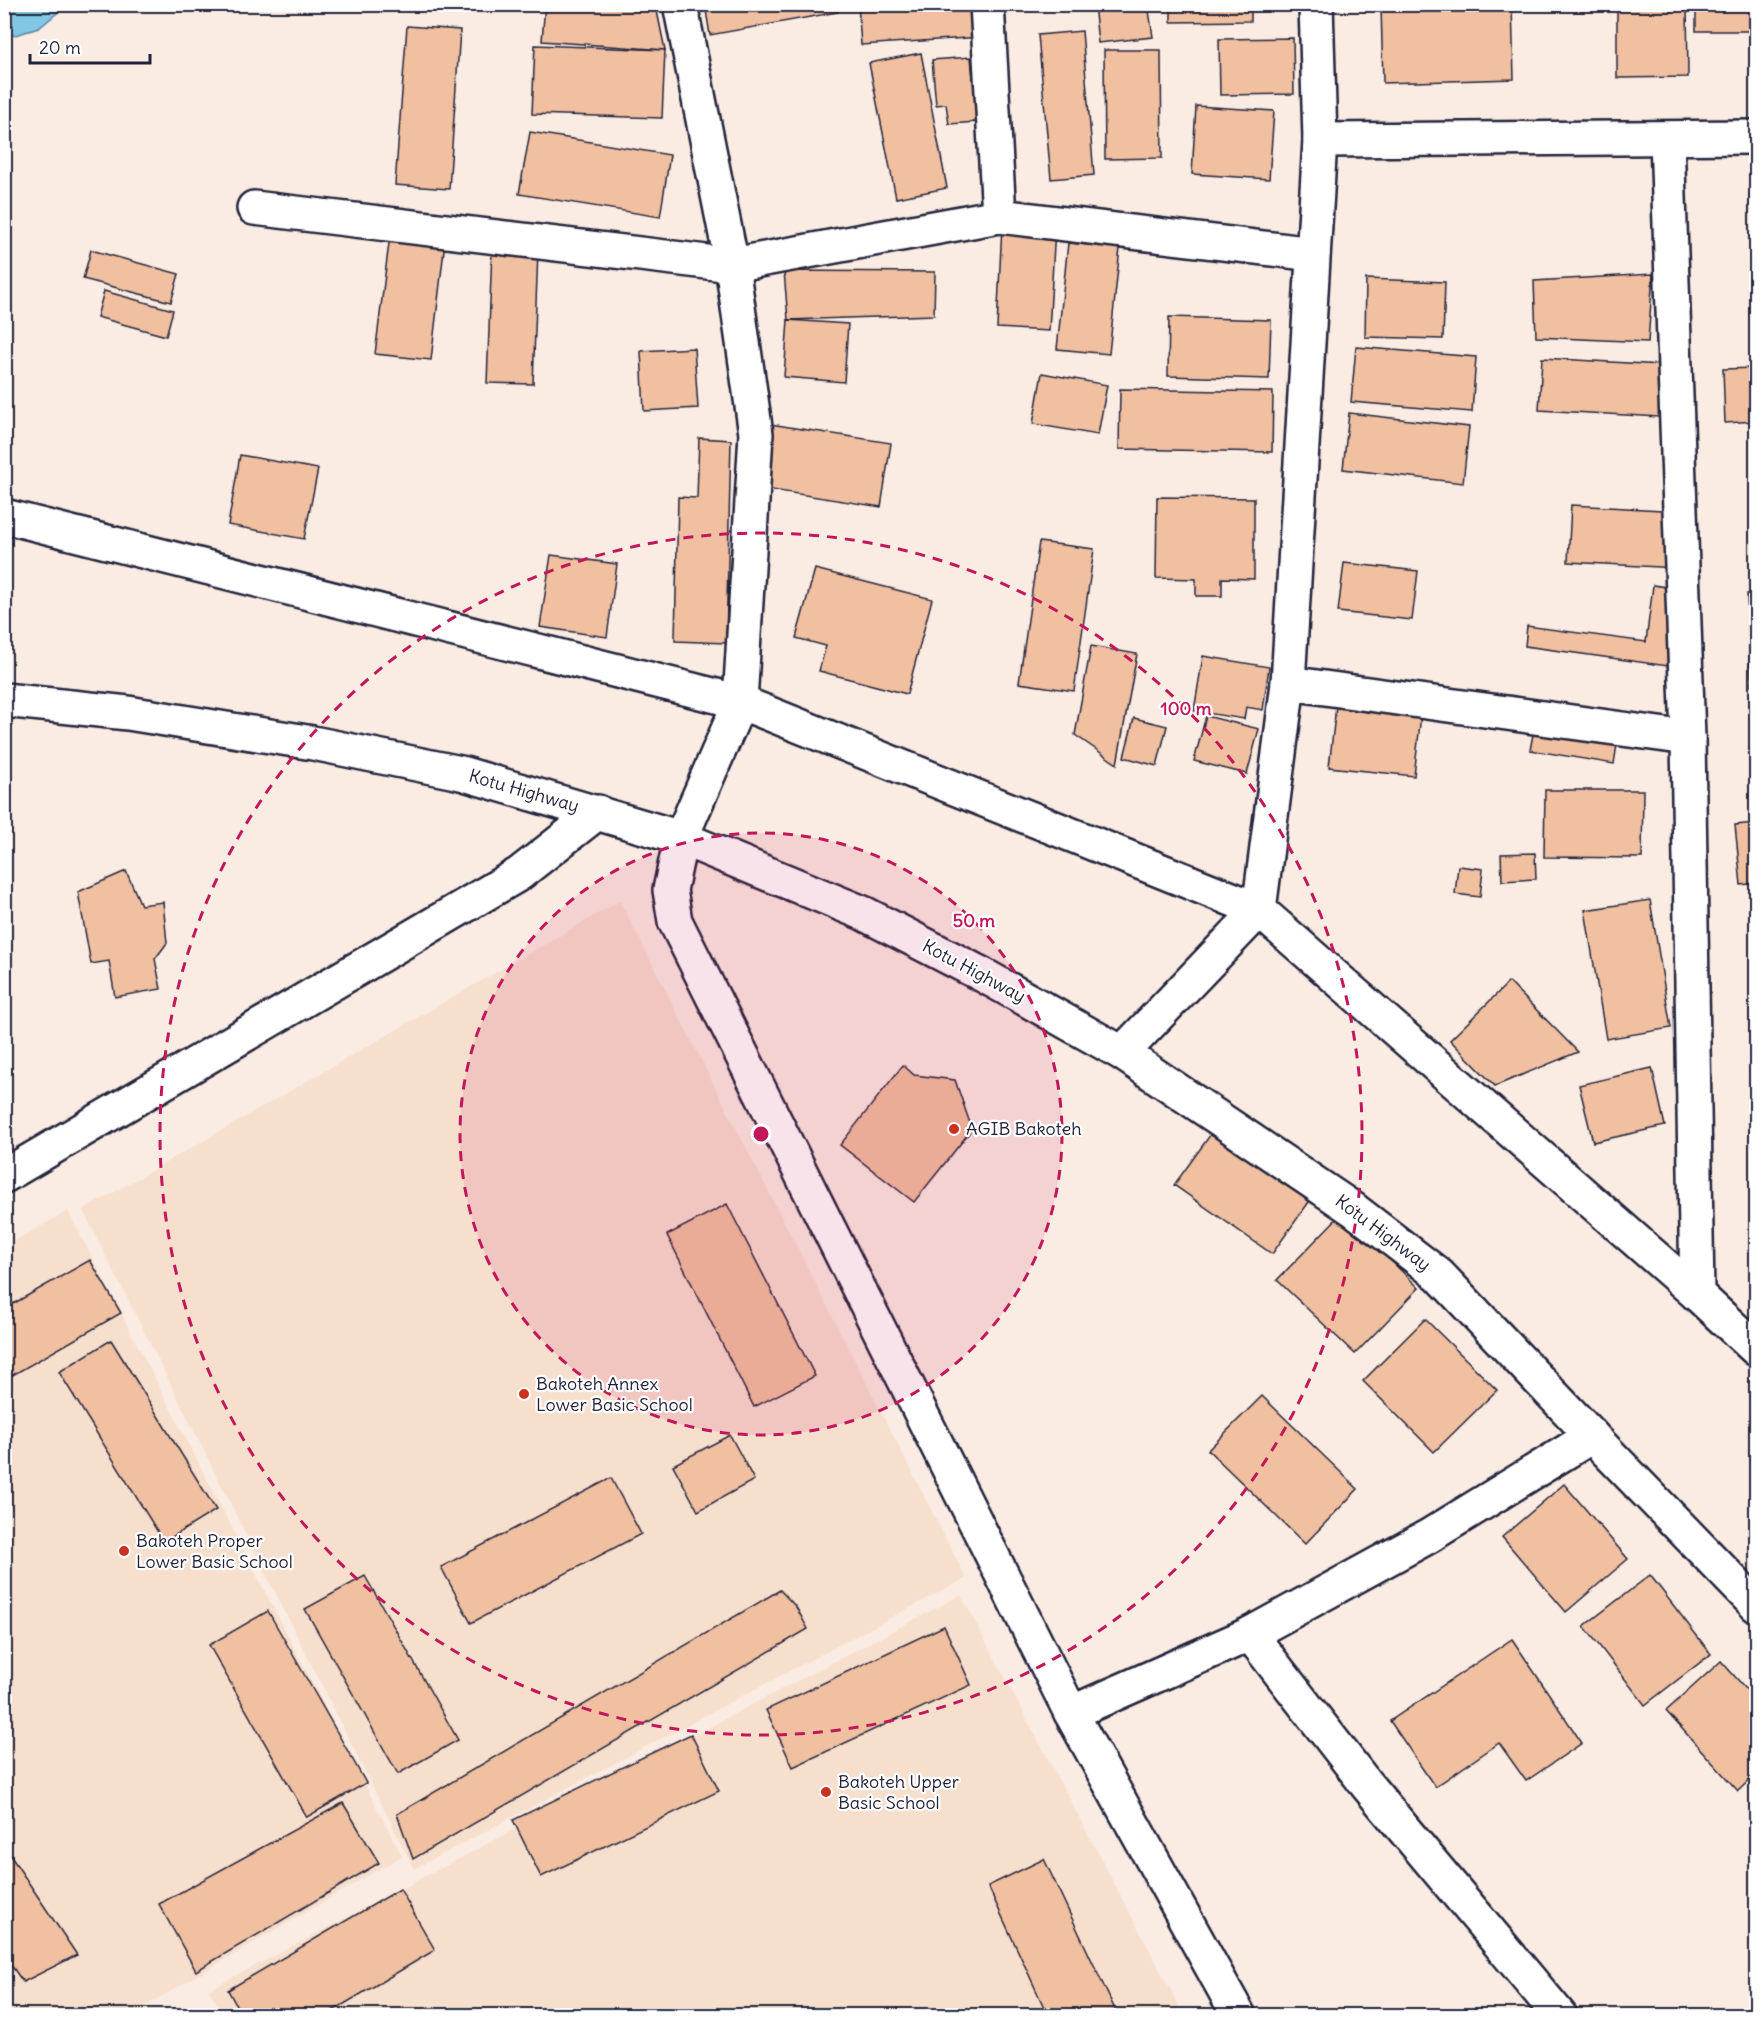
<svg xmlns="http://www.w3.org/2000/svg" width="1761" height="2020" font-family="Delius,sans-serif">
  <rect width="100%" height="100%" fill="#faece2"/>
  <filter id="ink" filterUnits="userSpaceOnUse"><feTurbulence type="fractalNoise" baseFrequency=".0167" numOctaves="2"/><feDisplacementMap in="SourceGraphic" scale="12" xChannelSelector="R" yChannelSelector="G"/><feConvolveMatrix kernelMatrix="1 2 1 2 8 2 1 2 1" color-interpolation-filters="sRGB"/></filter>
  <g filter="url(#ink)">
    <g fill="#f7dfce">
      <polygon points="620,901 966,1578 414,1869 83,1210"/>
      <polygon points="68,1211 402,1856 130,2015 5,2016 5,1246"/>
      <polygon points="961,1595 1184,2015 224,2016 209,1990"/>
    </g>
    <polygon fill="#82c7e4" stroke="#5c85a0" stroke-width="1.5" points="5,4 67,4 67,5 39,28 5,38"/>
    <g fill="#f0c0a0" stroke="#22223b" stroke-width="1.5">
      <polygon points="545,4 578,4 657,11 665,50 542,41"/>
      <polygon points="705,4 837,4 838,12 710,35"/>
      <polygon points="858,4 980,4 982,37 861,45"/>
      <polygon points="1094,4 1148,4 1153,37 1098,43"/>
      <polygon points="1171,4 1251,4 1251,21 1171,22"/>
      <polygon points="1437,4 1512,4 1514,79 1383,83 1381,6"/>
      <polygon points="1617,4 1687,4 1688,77 1617,78"/>
      <rect x="1696" y="4" width="60" height="27"/>
      <polygon points="407,26 460,30 449,189 395,185"/>
      <polygon points="1082,31 1094,175 1051,179 1038,35"/>
      <polygon points="1293,38 1294,94 1220,95 1219,39"/>
      <polygon points="535,45 665,50 662,118 532,114"/>
      <polygon points="1104,50 1161,50 1162,158 1105,159"/>
      <polygon points="921,53 947,188 896,198 869,63"/>
      <polygon points="971,57 977,122 949,124 946,104 936,105 932,60"/>
      <polygon points="1196,106 1274,111 1269,179 1192,174"/>
      <polygon points="530,132 670,155 660,217 519,194"/>
      <polygon points="1002,225 1055,228 1049,331 997,328"/>
      <polygon points="391,227 446,233 431,360 375,354"/>
      <polygon points="1068,243 1120,248 1109,354 1057,349"/>
      <polygon points="492,249 538,250 533,384 487,383"/>
      <polygon points="91,250 179,274 171,302 83,279"/>
      <polygon points="784,271 935,272 934,315 788,320"/>
      <polygon points="1653,274 1648,342 1536,337 1534,281"/>
      <polygon points="1366,279 1445,282 1443,339 1365,337"/>
      <polygon points="104,291 173,310 166,336 97,317"/>
      <polygon points="1169,317 1271,320 1269,379 1168,376"/>
      <polygon points="788,320 848,324 844,382 784,377"/>
      <polygon points="1356,347 1476,357 1472,412 1351,402"/>
      <polygon points="694,348 698,408 644,411 641,351"/>
      <polygon points="4,352 10,353 4,373"/>
      <polygon points="1542,358 1661,365 1659,417 1539,410"/>
      <polygon points="1756,368 1756,421 1725,423 1723,369"/>
      <polygon points="1042,373 1107,385 1098,435 1033,424"/>
      <polygon points="1120,389 1273,392 1272,452 1119,449"/>
      <polygon points="1349,413 1469,427 1463,483 1343,469"/>
      <polygon points="770,424 891,443 881,507 759,488"/>
      <polygon points="699,438 731,440 726,643 675,641 678,497 697,498"/>
      <polygon points="240,455 318,469 304,539 228,525"/>
      <polygon points="1157,497 1254,498 1254,579 1222,578 1222,596 1196,596 1196,579 1156,578"/>
      <polygon points="1571,505 1680,511 1677,568 1568,562"/>
      <polygon points="1039,542 1094,549 1074,691 1019,683"/>
      <polygon points="551,555 617,564 607,637 540,627"/>
      <polygon points="1344,563 1418,571 1412,620 1338,612"/>
      <polygon points="815,569 932,599 907,694 819,671 826,646 796,638"/>
      <polygon points="1653,585 1679,589 1668,666 1525,646 1527,626 1646,642"/>
      <polygon points="1747,594 1756,594 1756,686 1751,686"/>
      <polygon points="1091,646 1137,654 1117,764 1075,735"/>
      <polygon points="1203,656 1269,667 1263,710 1246,707 1244,719 1194,711"/>
      <polygon points="1336,706 1421,715 1414,776 1329,767"/>
      <polygon points="1206,716 1259,729 1247,774 1194,761"/>
      <polygon points="1134,718 1167,726 1157,766 1124,757"/>
      <polygon points="1535,724 1618,738 1614,764 1530,750"/>
      <polygon points="1545,790 1643,790 1642,858 1544,857"/>
      <polygon points="1756,823 1756,883 1741,885 1735,825"/>
      <polygon points="1535,853 1536,879 1502,881 1501,854"/>
      <polygon points="1458,866 1483,869 1480,897 1455,894"/>
      <polygon points="126,871 141,905 163,902 167,943 155,959 161,989 115,997 109,961 91,964 78,892"/>
      <polygon points="1650,900 1671,1028 1606,1039 1585,910"/>
      <polygon points="1509,982 1578,1052 1495,1086 1450,1040"/>
      <polygon points="903,1065 914,1075 955,1080 972,1129 914,1202 840,1145"/>
      <polygon points="1652,1068 1665,1126 1593,1142 1579,1085"/>
      <polygon points="1216,1127 1314,1195 1272,1254 1174,1185"/>
      <polygon points="727,1204 815,1376 754,1407 667,1235"/>
      <polygon points="1342,1213 1419,1288 1355,1354 1277,1280"/>
      <polygon points="90,1260 121,1313 4,1380 4,1309"/>
      <polygon points="1425,1319 1497,1390 1434,1452 1363,1381"/>
      <polygon points="111,1340 216,1510 164,1542 59,1372"/>
      <polygon points="1262,1396 1358,1489 1305,1544 1208,1450"/>
      <polygon points="730,1435 754,1480 698,1511 673,1465"/>
      <polygon points="611,1478 641,1534 471,1623 441,1567"/>
      <polygon points="1564,1484 1628,1559 1566,1612 1502,1537"/>
      <polygon points="1650,1575 1711,1654 1645,1705 1584,1626"/>
      <polygon points="365,1576 458,1740 398,1774 305,1609"/>
      <polygon points="780,1590 796,1607 808,1629 413,1859 397,1814"/>
      <polygon points="268,1611 366,1783 307,1817 209,1645"/>
      <polygon points="944,1626 971,1685 793,1767 766,1710"/>
      <polygon points="1512,1639 1582,1743 1526,1781 1499,1743 1435,1787 1390,1721"/>
      <polygon points="1721,1661 1756,1700 1756,1774 1738,1791 1666,1711"/>
      <polygon points="691,1734 719,1791 541,1877 513,1820"/>
      <polygon points="343,1803 379,1863 196,1971 159,1904"/>
      <polygon points="4,1846 77,1955 23,1982 4,1955"/>
      <polygon points="1044,1859 1118,2016 1048,2016 988,1886"/>
      <polygon points="400,1889 435,1950 324,2016 242,2016 228,1990"/>
      <polygon points="1756,2006 1756,2016 1729,2016"/>
    </g>
    <g fill="none" stroke-linecap="round" stroke-linejoin="round">
      <defs>
        <g id="street">
          <polyline points="680,4 732,265 756,434 740,702 681,838 670,890 675,921 1071,1713 1239,2016"/>
          <polyline points="987,4 999,216"/>
          <polyline points="1667,139 1688,738 1697,1294"/>
          <polyline points="1320,140 1756,137"/>
          <polyline points="254,208 732,265 999,216 1313,254"/>
          <polyline points="4,516 740,702 1259,910 1697,1294 1756,1349"/>
          <polyline points="1288,683 1688,738"/>
          <polyline points="1122,1053 1259,910 1288,683 1320,140 1316,4"/>
          <polyline points="4,1176 519,874 598,812"/>
          <polyline points="1250,1634 1366,1784 1560,2016"/>
          <polyline points="1071,1713 1250,1634 1429,1536 1592,1436"/>
        </g>
        <polyline id="secondary" points="4,700 128,713 313,743 461,773 681,838 863,913 983,975 1122,1053 1353,1209 1439,1275 1592,1436 1756,1605"/>
      </defs>
      <use href="#street" stroke="#22223b" stroke-width="38"/>
      <use href="#secondary" stroke="#22223b" stroke-width="38"/>
      <use href="#street" stroke="#fff" stroke-width="33"/>
      <use href="#secondary" stroke="#fff" stroke-width="33"/>
    </g>
  </g>
  <circle cx="761" cy="1134" r="301" fill="#c2185b" fill-opacity=".12"/>
  <g fill="none" stroke="#c2185b" stroke-width="3" stroke-dasharray="10 8">
    <circle cx="761" cy="1134" r="301"/>
    <circle cx="761" cy="1134" r="601"/>
  </g>
  <g fill="#c8321e" stroke="#fff" stroke-width="2">
    <circle cx="954" cy="1129" r="6"/>
    <circle cx="524" cy="1394" r="6"/>
    <circle cx="124" cy="1551" r="6"/>
    <circle cx="826" cy="1792" r="6"/>
  </g>
  <g text-anchor="middle" stroke-width="4.5" stroke-linejoin="round" paint-order="stroke">
    <g font-size="18" fill="#22223b" stroke="#fff">
      <text transform="translate(524 791) rotate(16)" y="6">Kotu Highway</text>
      <text transform="translate(974 971) rotate(28)" y="6">Kotu Highway</text>
      <text transform="translate(1383 1233) rotate(37)" y="6">Kotu Highway</text>
    </g>
    <g font-size="18" fill="#22223b" stroke="#fff" text-anchor="start">
      <text x="966" y="1135">AGIB Bakoteh</text>
      <text x="536" y="1390">Bakoteh Annex<tspan x="536" dy="21">Lower Basic School</tspan></text>
      <text x="136" y="1547">Bakoteh Proper<tspan x="136" dy="21">Lower Basic School</tspan></text>
      <text x="838" y="1788">Bakoteh Upper<tspan x="838" dy="21">Basic School</tspan></text>
    </g>
  </g>
  <circle cx="761" cy="1134" r="9" fill="#c2185b" stroke="#fff" stroke-width="3"/>
  <g font-size="18" text-anchor="middle" font-weight="bold" fill="#c2185b" stroke="#fff" stroke-width="4.5" stroke-linejoin="round" paint-order="stroke">
    <text x="1186" y="715">100 m</text>
    <text x="974" y="927">50 m</text>
  </g>
  <rect width="1761" height="2020" fill="none" stroke="#fff" stroke-width="24"/>
  <rect x="12" y="12" width="1737" height="1996" fill="none" stroke="#22223b" stroke-width="2" filter="url(#ink)"/>
  <path d="M30 54v9h120v-9" fill="none" stroke="#22223b" stroke-width="3"/>
  <text x="39" y="54" font-size="18" fill="#22223b" stroke="#ffffff" stroke-width="4.5" paint-order="stroke">20 m</text>
</svg>
